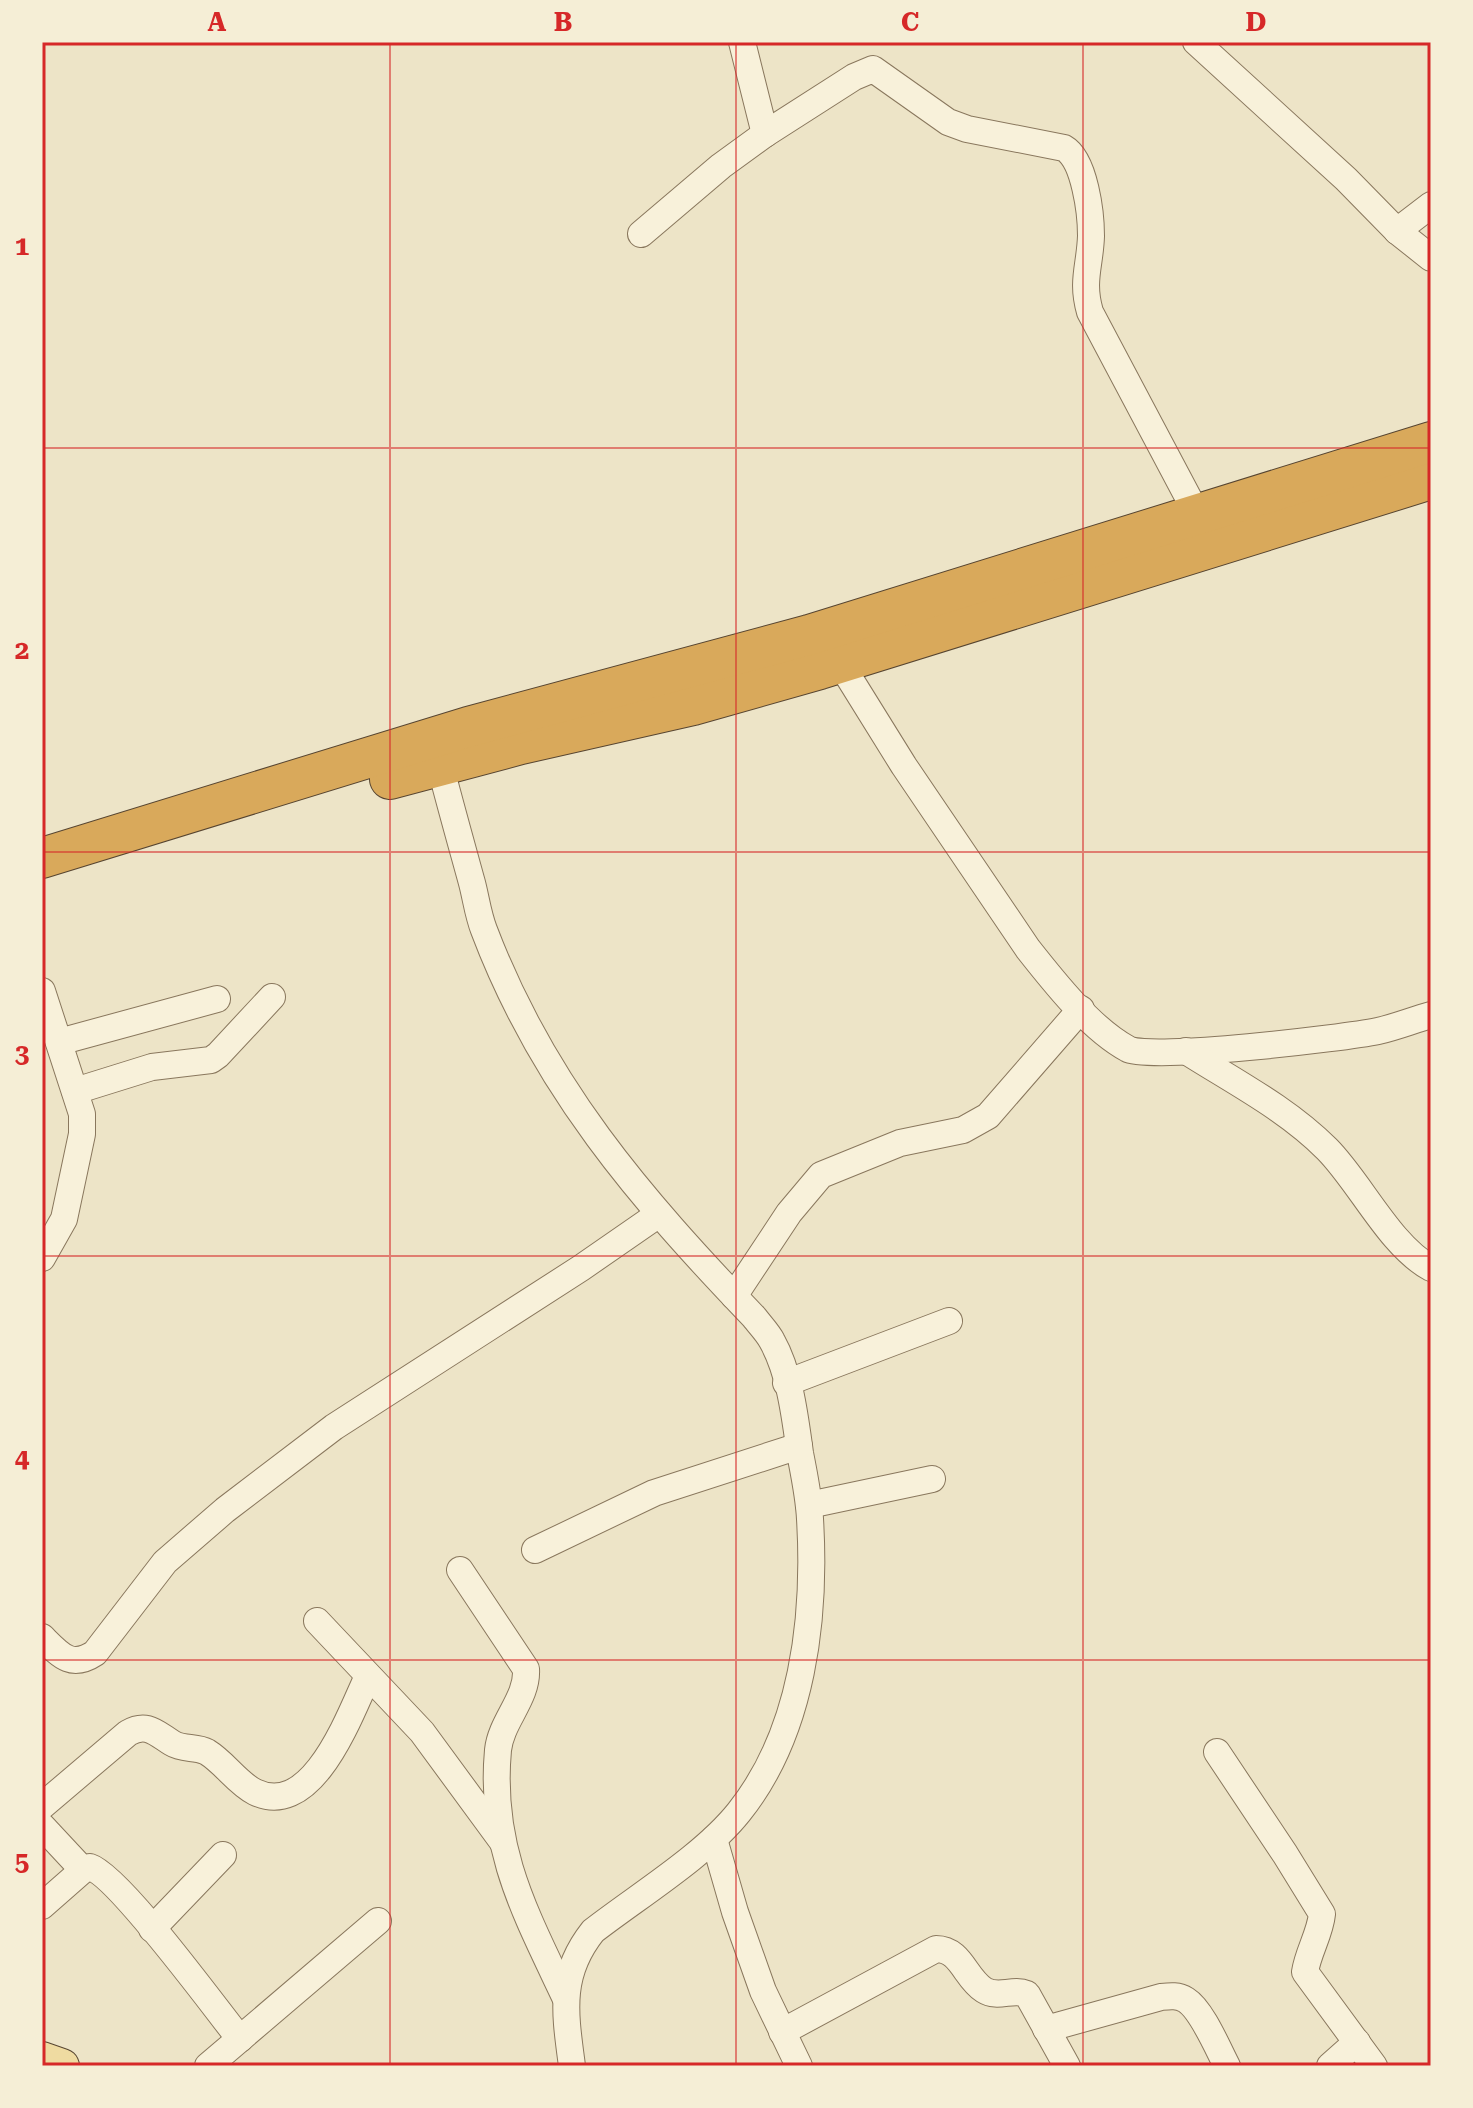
<svg xmlns="http://www.w3.org/2000/svg" width="1473" height="2108" font-family="'Roboto Serif',serif">
  <rect width="100%" height="100%" fill="#ede4c7"/>
  <g fill="none" stroke-linecap="round" stroke-linejoin="round">
    <defs>
      <g id="minor">
        <polyline points="742,42 765,134"/>
        <polyline points="1196,42 1346,179 1397,231 1431,258"/>
        <polyline points="1397,231 1431,205"/>
        <path d="M641,234l80,-68 44,-32 89,-57 19,-8 75,53 19,7 97,19c21,12 27,66 27,88 -1,30 -10,45 -1,76l107,202"/>
        <path d="M840,663l64,103 124,183c26,33 63,80 100,100 21,12 217,-11 250,-18 18,-4 35,-11 53,-16"/>
        <path d="M440,765c10,39 21,78 32,118 4,15 6,32 12,47 59,156 156,268 270,387 6,8 14,16 18,24 18,32 23,76 28,112 4,21 9,44 10,66 6,99 -7,213 -71,293 -35,44 -101,84 -146,119 -35,44 -28,82 -21,135"/>
        <polyline points="42,991 82,1114 82,1134 64,1219 42,1258"/>
        <polyline points="59,1042 217,999"/>
        <path d="M1186,1051c47,30 100,57 141,98 33,33 63,97 104,119"/>
        <polyline points="75,1091 152,1067 211,1060 218,1055 272,997"/>
        <polyline points="734,1296 789,1213 821,1175 900,1143 963,1130 988,1116 1081,1009"/>
        <polyline points="786,1383 949,1321"/>
        <polyline points="809,1505 932,1479"/>
        <polyline points="535,1550 654,1493 799,1446"/>
        <path d="M460,1570l66,99c2,29 -25,52 -28,81 -9,98 27,162 67,247"/>
        <polyline points="317,1621 422,1732 502,1841"/>
        <path d="M42,1637c18,18 29,32 53,16l70,-91 60,-52 109,-83 247,-159 78,-54"/>
        <path d="M1217,1752l68,102 37,60c-2,20 -14,38 -17,58l69,94"/>
        <path d="M42,1806l86,-73c19,-11 28,0 44,10 11,7 24,3 35,9 18,11 30,31 48,40 58,28 95,-78 113,-116"/>
        <polyline points="42,1826 83,1870"/>
        <polyline points="714,1839 735,1912 763,1991 799,2066"/>
        <path d="M42,1906l41,-36 7,-3c29,9 125,141 150,172"/>
        <polyline points="152,1929 223,1855"/>
        <path d="M1046,2029l115,-32c9,-1 17,-2 25,3 16,10 32,49 41,66"/>
        <path d="M782,2032l154,-83c25,0 29,29 48,41 14,9 28,-2 43,4l40,72"/>
        <polyline points="208,2066 378,1921"/>
        <polyline points="1330,2066 1357,2042"/>
      </g>
      <polyline id="major" points="42,2059 62,2066"/>
      <g id="highway">
        <polyline points="390,779 521,744 693,705 820,669 1431,479"/>
        <polyline points="42,858 468,727 809,635 1431,442"/>
      </g>
    </defs>
    <use href="#minor" stroke="#89775d" stroke-width="28"/>
    <use href="#major" stroke="#574531" stroke-width="36"/>
    <use href="#highway" stroke="#574531" stroke-width="42"/>
    <use href="#minor" stroke="#f8f1da" stroke-width="26"/>
    <use href="#major" stroke="#efdba1" stroke-width="34"/>
    <use href="#highway" stroke="#d9a95b" stroke-width="40"/>
  </g>
  <path fill="none" stroke="#d62828" stroke-width="2" stroke-opacity="0.55" d="M390,42v2024M736,42v2024M1083,42v2024M42,448h1389M42,852h1389M42,1256h1389M42,1660h1389"/>
  <rect width="1473" height="2108" fill="none" stroke="#f5eed6" stroke-width="88"/>
  <rect x="44" y="44" width="1385" height="2020" fill="none" stroke="#d62828" stroke-width="3"/>
  <g font-size="26" text-anchor="middle" font-weight="bold" fill="#d62828">
    <text x="217" y="31">A</text>
    <text x="563" y="31">B</text>
    <text x="910" y="31">C</text>
    <text x="1256" y="31">D</text>
    <text x="22" y="255">1</text>
    <text x="22" y="659">2</text>
    <text x="22" y="1063">3</text>
    <text x="22" y="1467">4</text>
    <text x="22" y="1871">5</text>
  </g>
</svg>
